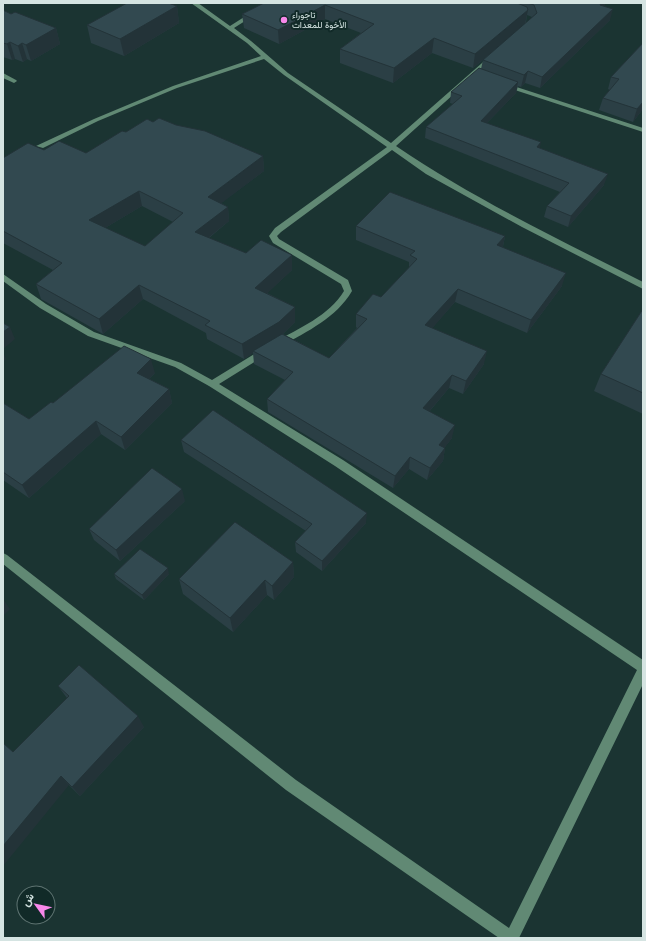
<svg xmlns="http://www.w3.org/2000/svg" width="646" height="941" font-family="Helvetica,Vazirmatn,sans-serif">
  <rect width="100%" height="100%" fill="#1b3432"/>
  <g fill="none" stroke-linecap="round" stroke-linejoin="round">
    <g fill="#618974" fill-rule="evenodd">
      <path d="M191,3h7l32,23 36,-23h7l-39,25 17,13 37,32 103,70 99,-87h4v2l-98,88c78,53 164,94 247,136v7l-121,-62 -96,-53 -34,-24 -111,82 -4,4 2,3 69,41 4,11c-16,27 -44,40 -71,55h-6l-1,-2 1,-2c24,-14 54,-26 69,-51l-3,-7 -68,-41 -4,-7 6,-8 112,-81 -103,-72 -20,-16 -87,29 -79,33 -55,27 -7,-2 58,-27 79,-33 88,-30 -14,-13z"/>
      <polygon points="3,73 16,80 17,81 14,83 3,78"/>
      <polygon points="503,84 507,84 643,128 643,132 503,86"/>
      <polygon points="3,274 46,304 94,332 181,363 212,380 261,350 267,350 268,352 267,354 219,384 343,460 643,660 643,684 519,938 499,938 286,790 3,564 3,553 7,555 296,780 509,928 637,670 335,466 209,386 175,367 88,336 40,308 3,281"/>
    </g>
  </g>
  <g fill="#2b3f45" fill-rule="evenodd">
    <path d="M264,3h342l-2,3 6,14 -70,68 -15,-5 -4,4 -3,-1 -2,7 -29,30 53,25 64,37 -36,42 -24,-10 3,-11 13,-14 -135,-54 1,-11 27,-23 -3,-1 1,-11 30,-23 2,-9 -10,8 -41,-15 -39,30 -53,-20v-14l21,-16 -36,-14 -46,25 -35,-16 -2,-14zM527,15l5,2v1l-6,5z"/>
    <polygon points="177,6 179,23 124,56 91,43 87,25"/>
    <polygon points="3,10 11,14 56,28 60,44 31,61 27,59 23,62 15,59 12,60 3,57"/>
    <polygon points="643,43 643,109 633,122 599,110 603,98 610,90 608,89 611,77"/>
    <path d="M153,122l23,3 87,31 1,15 -43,32 7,4 1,14 -20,17 37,15 46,2v15l-25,23 28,14v15l-12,12 46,24 28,-30 -1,-1v-13l25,-17 28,-29v-6l-53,-22v-14l149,10 -2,11 59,39 -35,47 -72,-31 -23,26 52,36 -21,30 -14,-6 -20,24 23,26 -8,10h1l-2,13 -16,19 -18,-11 -16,19 -125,-76 -1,-13 18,-19 -31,-16 -1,-11 -9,6 -37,-20 -1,-6 -63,-34 -40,35 -62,-35 -5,-15 17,-14 -50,-27v-85l41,-8 42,3 40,-21zM142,206l31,16 -28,24 -40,-18z"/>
    <polygon points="643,309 643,414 594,391 601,374"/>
    <polygon points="155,373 149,379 169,389 172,403 125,450 101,434 29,498 3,480 3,403 29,419 53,403"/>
    <polygon points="181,440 366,523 322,571 296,552 295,542 306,531 184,452"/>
    <polygon points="185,501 120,561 94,540 89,529"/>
    <polygon points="293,562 294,577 274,600 267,595 233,632 183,594 179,579"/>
    <polygon points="114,574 169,574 144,600 116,579"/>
    <polygon points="58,686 144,727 80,796 69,785 13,752 67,698"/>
  </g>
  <g fill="#233338">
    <polygon points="601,3 606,3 597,16 600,5"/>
    <polygon points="325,5 325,19 279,44 278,30"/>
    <polygon points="177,6 179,23 124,56 120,39"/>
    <polygon points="613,9 610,20 540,88 542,77"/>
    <polygon points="528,10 525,24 473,68 475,54"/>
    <polygon points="56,28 60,44 31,61 26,45"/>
    <polygon points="434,38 432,53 393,83 394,68"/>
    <polygon points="10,42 15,59 12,60 7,44"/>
    <polygon points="22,43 27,59 23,62 18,46"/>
    <polygon points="528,71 525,83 521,87 524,75"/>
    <polygon points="518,82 516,93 479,131 481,121"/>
    <polygon points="643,102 643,109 633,122 637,109"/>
    <polygon points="541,142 539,153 537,147"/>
    <polygon points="263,156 264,171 210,212 208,197"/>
    <polygon points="608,174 604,185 568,227 571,216"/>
    <polygon points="139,191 142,206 93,235 89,220"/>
    <polygon points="228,207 229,221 197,247 195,232"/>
    <polygon points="505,236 502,250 497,245"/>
    <polygon points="292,255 292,270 257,303 255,288"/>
    <polygon points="566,273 562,286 527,333 531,320"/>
    <polygon points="139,285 143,299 103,334 99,319"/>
    <polygon points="458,289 455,302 423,339 425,325"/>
    <polygon points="295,307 295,322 280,337 253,351 253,353 244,359 242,344"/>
    <polygon points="10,327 15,339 3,349 3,332"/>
    <polygon points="487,351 484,364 463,394 466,381"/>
    <polygon points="3,352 6,359 3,362"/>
    <polygon points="151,359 155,373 141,387 137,373"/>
    <polygon points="452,375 449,388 421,421 423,408"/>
    <polygon points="169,389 172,403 125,450 121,437"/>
    <polygon points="96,421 101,434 29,498 22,485"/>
    <polygon points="455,425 452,438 437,458 439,445"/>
    <polygon points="445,448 443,461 427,480 430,468"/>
    <polygon points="410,457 409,469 393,488 395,476"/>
    <polygon points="182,489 185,501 120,561 116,550"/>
    <polygon points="367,513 366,523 322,571 322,561"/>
    <polygon points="293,562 294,577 274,600 272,586"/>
    <polygon points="168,568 169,574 144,600 142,595"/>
    <polygon points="265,580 267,595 233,632 230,618"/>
    <polygon points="3,599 10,609 3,616"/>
    <polygon points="138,716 144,727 80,796 72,787"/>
    <polygon points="61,776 69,785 3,866 3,846"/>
  </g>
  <g fill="#324950" stroke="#233338" fill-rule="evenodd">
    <polygon points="127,3 168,3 177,6 120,39 87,25"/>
    <polygon points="264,3 517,3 527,7 528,10 475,54 434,38 394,68 340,49 374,24 325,5 278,30 242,14"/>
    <polygon points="527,3 601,3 600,5 613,9 542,77 528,71 524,75 483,60 537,13 534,5"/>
    <polygon points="3,10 11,14 15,12 56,28 26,45 22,43 18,46 10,42 7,44 3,43"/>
    <polygon points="643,43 643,102 637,109 603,98 619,79 611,77"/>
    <polygon points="479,68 518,82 481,121 541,142 537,147 608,174 571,216 547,206 569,183 426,127 462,96 451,92"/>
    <path d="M159,118l17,7 29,6 58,25 -55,41 20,10 -33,25 51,21 15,-13 31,15 -37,33 40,19 -16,15 -37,22 -37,-19 5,-4 -71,-36 -40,34 -63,-35 26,-21 -59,-32v-73l25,-15 16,7 15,-9 27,12 36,-22 4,1 21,-13 6,3zM139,191l44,22 -38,33 -56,-26z"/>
    <polygon points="390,192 505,236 497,245 566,273 531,320 458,289 425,325 487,351 466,381 452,375 423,408 455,425 439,445 445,448 430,468 410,457 395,476 267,399 293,372 253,351 282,334 329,358 367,319 356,314 373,294 381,297 417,259 410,255 415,251 356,226"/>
    <polygon points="643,309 643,393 601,374"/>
    <polygon points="3,323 10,327 3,332"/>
    <polygon points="124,346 151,359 137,373 169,389 121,437 96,421 22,485 3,472 3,403 29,419 51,402 53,403"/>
    <polygon points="213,410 367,513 322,561 295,542 312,524 181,440"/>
    <polygon points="152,468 182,489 116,550 89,529"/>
    <polygon points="235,522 293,562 272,586 265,580 230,618 179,579"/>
    <polygon points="140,549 168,568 142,595 114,574"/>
    <polygon points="79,665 138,716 72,787 61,776 3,846 3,743 13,752 69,696 58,686"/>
  </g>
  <circle fill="#f888ea" stroke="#112a28" stroke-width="1.5" cx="284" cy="20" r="4"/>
  <g text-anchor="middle" stroke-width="4" stroke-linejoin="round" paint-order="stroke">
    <g font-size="9" fill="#d5e4e2" stroke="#112a28" text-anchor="start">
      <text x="292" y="18">تاجوراء<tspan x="292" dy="10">الأخوة للمعدات</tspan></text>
    </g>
  </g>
  <rect width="646" height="941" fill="none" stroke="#d5e4e2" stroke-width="8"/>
  <g transform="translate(36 905) rotate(303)"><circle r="19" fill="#112a28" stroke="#5f7472"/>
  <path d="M0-3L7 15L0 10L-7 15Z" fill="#f888ea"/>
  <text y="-6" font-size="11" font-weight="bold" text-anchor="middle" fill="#d5e4e2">ش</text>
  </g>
</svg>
